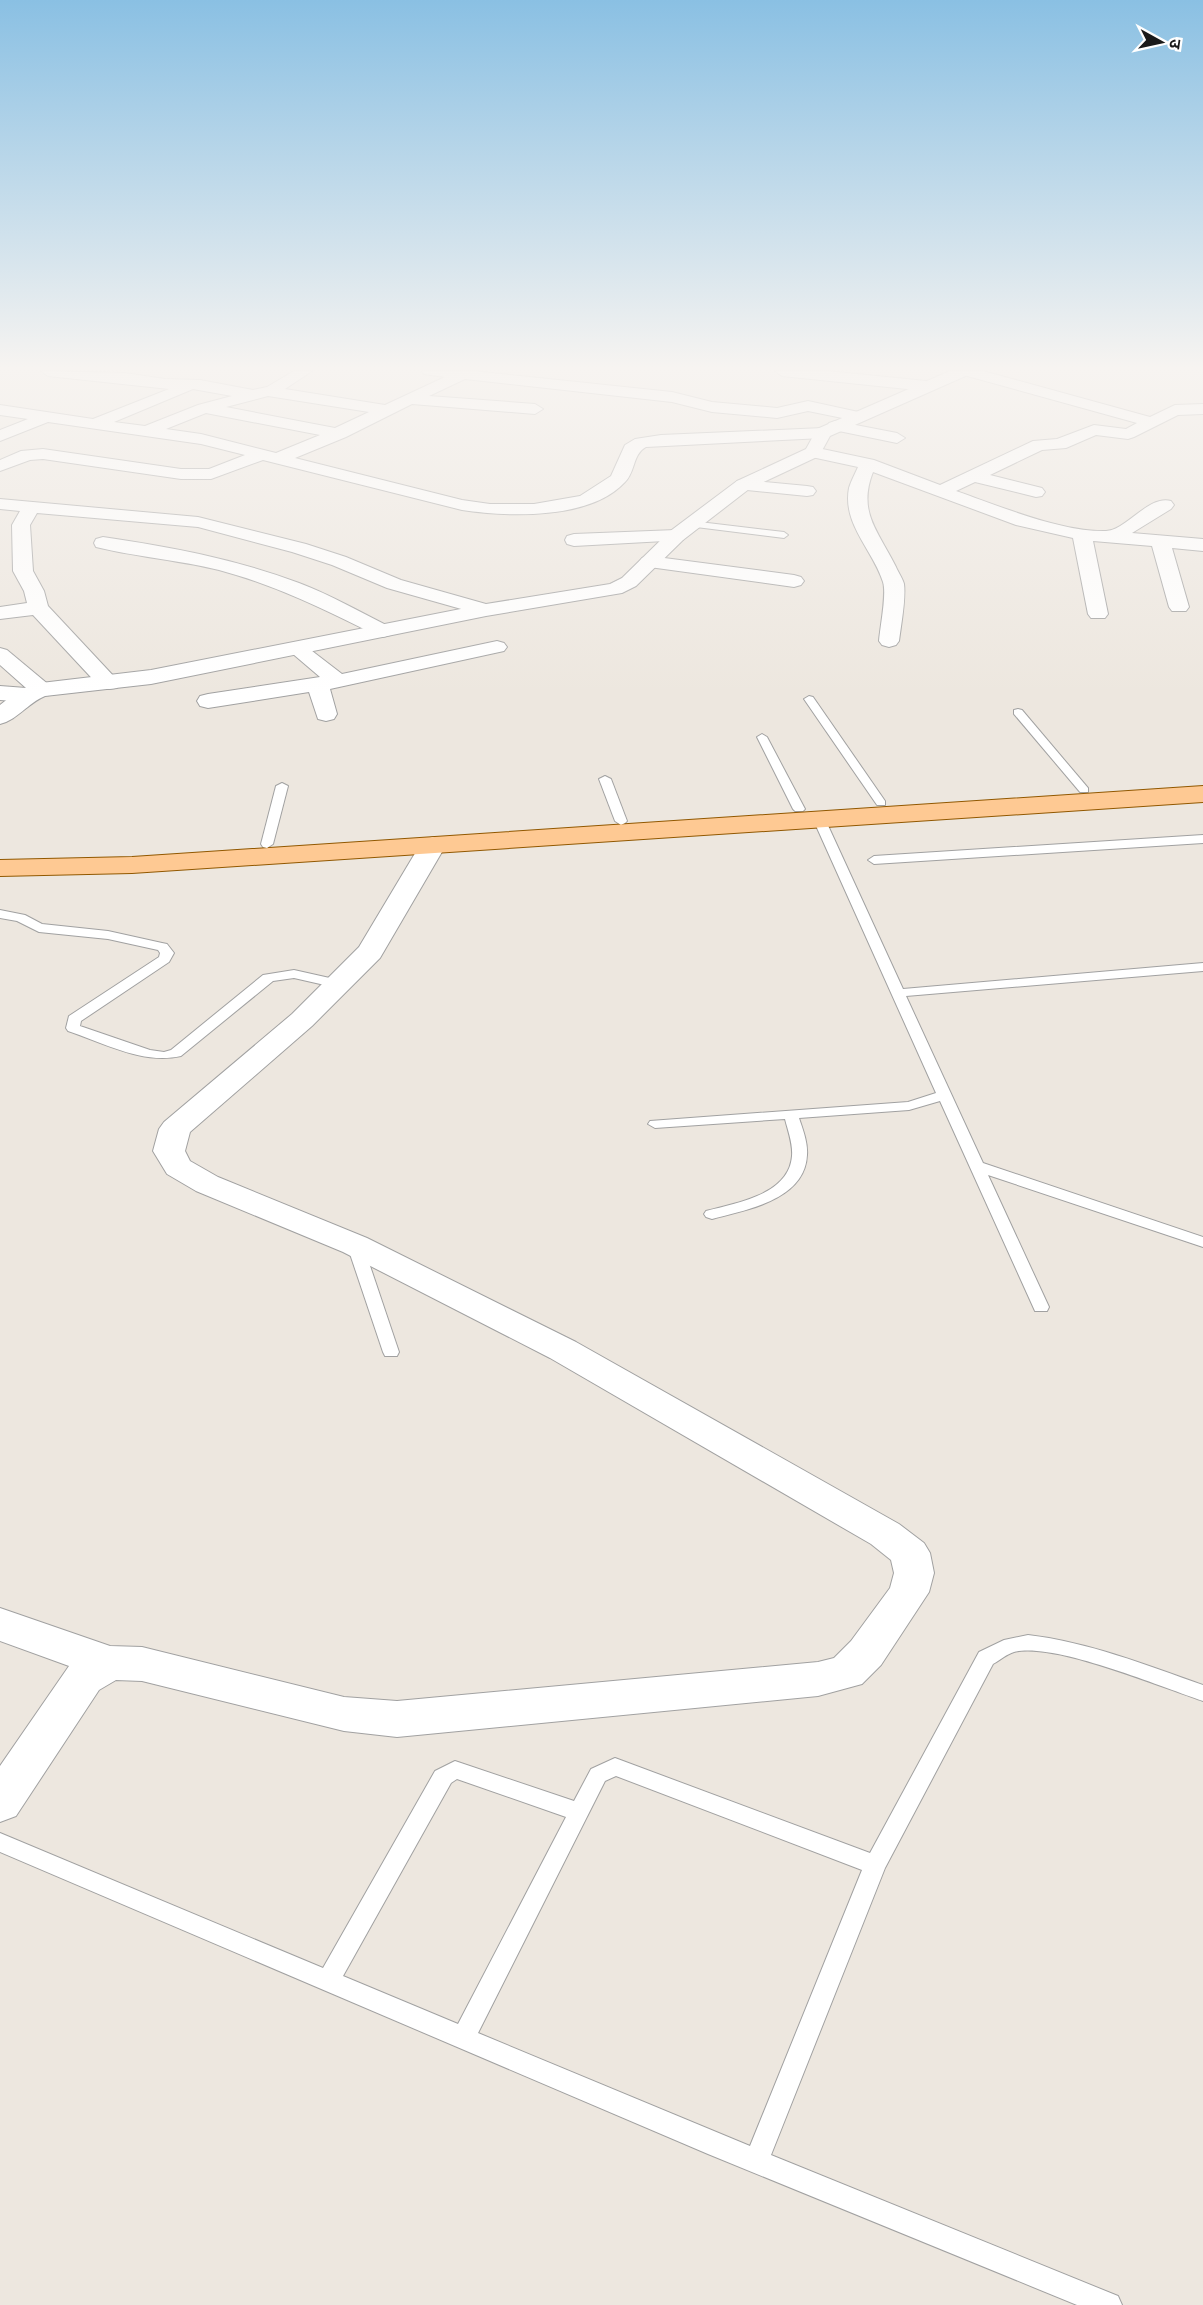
<svg xmlns="http://www.w3.org/2000/svg" width="1203" height="2305" font-family="Inter,'Noto Sans Devanagari',sans-serif">
  <rect width="100%" height="100%" fill="#ede7df"/>
  <g fill="none" stroke-linecap="round" stroke-linejoin="round">
    <defs>
      <g id="service">
        <polygon points="691,521 784,532 788,535 784,538 688,526 687,524"/>
        <polygon points="809,696 813,697 885,801 885,805 877,805 804,699"/>
        <polygon points="1018,709 1022,710 1088,788 1088,792 1080,792 1014,714 1014,710"/>
        <polygon points="762,734 767,737 805,809 803,811 795,811 793,809 757,737"/>
        <polygon points="605,776 611,779 627,821 625,823 621,825 615,821 599,779"/>
        <polygon points="282,783 288,786 273,844 267,848 263,847 261,844 276,786"/>
        <path d="M819,815l6,4 78,170 300,-26v8l-297,25 77,167 220,74v10l-215,-72 61,132 -2,4h-12l-95,-210 -31,9 -110,8c4,12 9,25 8,37 -2,45 -61,55 -95,64l-6,-2 -2,-3 2,-3c30,-8 83,-16 86,-55 1,-12 -4,-25 -7,-37l-130,9 -7,-4 2,-3 258,-19 28,-9 -123,-274z"/>
        <polygon points="1203,835 1203,843 874,864 868,860 874,856"/>
        <path d="M0,910l25,5 17,9 66,7 54,12 5,1 7,9 -5,9 -88,59 -1,5 70,24 14,2 7,-2 92,-75 31,-5 49,11 2,3 -7,4 -44,-10 -21,3 -92,75c-38,9 -77,-13 -113,-25l-2,-3 3,-12 90,-59 1,-4 -2,-3 -50,-11 -69,-7 -22,-11 -17,-3z"/>
        <polygon points="355,1240 363,1245 399,1352 397,1356 385,1356 383,1352 347,1245"/>
        <path d="M1028,1635c60,7 118,30 175,50v16c-42,-14 -149,-59 -189,-49 -7,2 -14,8 -21,12l-108,204 -114,287 347,141 4,9h-45l-369,-151 -708,-302v-19l323,135 112,-197 20,-10 119,40 17,-32 24,-11 255,95 109,-201 25,-12zM616,1776l246,94 -112,276 -272,-113 127,-252zM457,1779l109,38 -108,207 -115,-48 108,-193z"/>
      </g>
      <g id="minor">
        <path d="M41,371l84,2 40,6 35,1 53,10 14,-3 27,-16h18l-27,18 100,16 60,-28 -21,-3 -2,-3h51l199,21 40,10 65,6 31,-7 55,12 2,3 -8,5 -49,-10 -31,7 -65,-6 -40,-10 -207,-23 -36,17 106,8 8,5 -8,5 -123,-10 -66,33 -51,21 167,42 28,4h44l46,-8 31,-20 14,-31 10,-6 26,-4 162,-7 8,5 -8,5 -177,9c-14,8 -10,24 -21,35 -35,38 -116,35 -163,28l-199,-50 -52,19h-30l-138,-20 -13,1 -30,11v-11l21,-9 22,-2 138,20h28l36,-14 -44,-11 -153,-22 -48,19v-11l28,-11 -28,-4v-10l93,14 76,-30 -121,-13zM193,389l39,7 -34,9 -53,21 -31,-4zM268,396l101,16 -34,16 -109,-21zM206,413l5,1 109,21 -44,18 -75,-19 -35,-5z"/>
        <polygon points="775,371 827,371 926,381 934,386 926,391 782,376"/>
        <path d="M958,371h25l167,46 25,-12 28,-1v10l-25,1 -44,22 -6,2 -32,-4 -30,13 -24,2 -52,25 52,13 3,4 -3,4 -6,1 -61,-15 -19,9c43,15 105,41 150,40 21,-1 42,-36 65,-30l3,4 -3,4 -39,24 71,6v12l-31,-3 17,59 -3,4h-14l-3,-4 -17,-61 -59,-5 15,73 -3,4h-14l-3,-4 -15,-76 -57,-13 -143,-53c-16,41 6,60 23,95 2,5 7,12 8,17 2,15 -3,41 -5,57l-3,4 -7,2 -7,-2 -3,-4c1,-14 8,-47 4,-59 -10,-32 -41,-58 -34,-94 2,-7 6,-14 9,-21l-51,-11 -2,-4 2,-4 6,-1 61,13 66,25 93,-44 24,-2 37,-14 32,4 11,-6 -177,-49z"/>
        <polygon points="835,421 897,433 905,438 897,443 829,429 827,426 829,423"/>
        <polygon points="743,480 807,486 813,487 816,491 813,495 807,496 737,489 734,485 737,481"/>
        <polygon points="0,499 198,517 306,544 346,557 401,580 493,606 496,610 493,614 479,614 387,588 332,565 292,552 198,527 37,513 30,525 33,571 44,591 48,606 120,683 117,688 109,689 101,688 33,615 0,619 0,607 27,603 24,591 13,571 12,525 20,511 0,509"/>
        <polygon points="676,530 683,532 685,536 683,540 574,546 567,544 565,540 567,536 574,534"/>
        <path d="M103,537c67,10 133,22 196,46 32,12 61,29 91,44l3,4 -3,4 -7,2 -7,-2c-52,-26 -101,-50 -157,-65 -41,-10 -82,-13 -123,-23l-2,-4 2,-4z"/>
        <polygon points="649,556 794,575 801,577 804,581 801,585 794,587 642,566 639,562 642,558"/>
        <polygon points="497,641 504,643 507,647 504,651 330,689 337,714 334,719 326,721 318,719 309,692 208,708 200,706 197,701 200,696 208,694 320,677 286,648 289,644 296,642 303,644 342,674"/>
        <polygon points="0,648 7,650 49,685 52,690 49,695 37,696 35,700 27,702 0,700 0,686 26,688 0,665"/>
        <polygon points="433,837 442,840 446,845 380,958 312,1026 190,1132 185,1151 190,1161 218,1177 367,1238 576,1342 899,1524 924,1543 930,1553 934,1573 929,1592 881,1665 862,1684 818,1696 397,1737 344,1731 142,1681 116,1680 99,1690 16,1816 0,1822 0,1766 69,1666 0,1641 0,1608 110,1646 142,1647 344,1697 397,1701 818,1662 834,1658 851,1641 890,1588 894,1573 891,1560 871,1544 550,1358 343,1252 196,1191 167,1174 153,1151 159,1129 164,1122 292,1014 359,947 420,845 424,840"/>
      </g>
      <path id="tertiary" d="M950,371h22l-2,3 -140,62 -11,20 -70,33 -66,51 -47,46 -14,7 -136,23 -335,68 -106,12c-17,7 -28,24 -45,28v-19l19,-15 22,-7 110,-13 335,-66 124,-20 12,-6 47,-46 68,-51 69,-32 11,-20z"/>
      <polygon id="primary" points="1203,786 1203,802 132,873 0,876 0,860 132,857"/>
    </defs>
    <use href="#service" stroke="#a1a1a1" stroke-width="2"/>
    <use href="#minor" stroke="#a1a1a1" stroke-width="2"/>
    <use href="#tertiary" stroke="#a1a1a1" stroke-width="2"/>
    <use href="#primary" stroke="#915800" stroke-width="2"/>
    <use href="#service" fill="#fff" fill-rule="evenodd"/>
    <use href="#minor" fill="#fff" fill-rule="evenodd"/>
    <use href="#tertiary" fill="#fff" fill-rule="evenodd"/>
    <use href="#primary" fill="#fec993" fill-rule="evenodd"/>
  </g>
  <linearGradient id="sky" x2="0" y2="1"><stop stop-color="#8ac0e3"/><stop offset="0.53" stop-color="#f7f4f1"/><stop offset="1" stop-color="#f7f4f1" stop-opacity="0"/></linearGradient>
  <rect width="1203" height="694" fill="url(#sky)"/>
  <g transform="translate(1161 42) rotate(98)" stroke="#ffffff" stroke-width="4.5" paint-order="stroke">
  <path d="M0-4.5L10 22L0 15L-10 22Z" fill="#1a1a1a"/>
  <text y="-9" font-size="16" font-weight="bold" text-anchor="middle" fill="#1a1a1a">उ</text>
  </g>
</svg>
